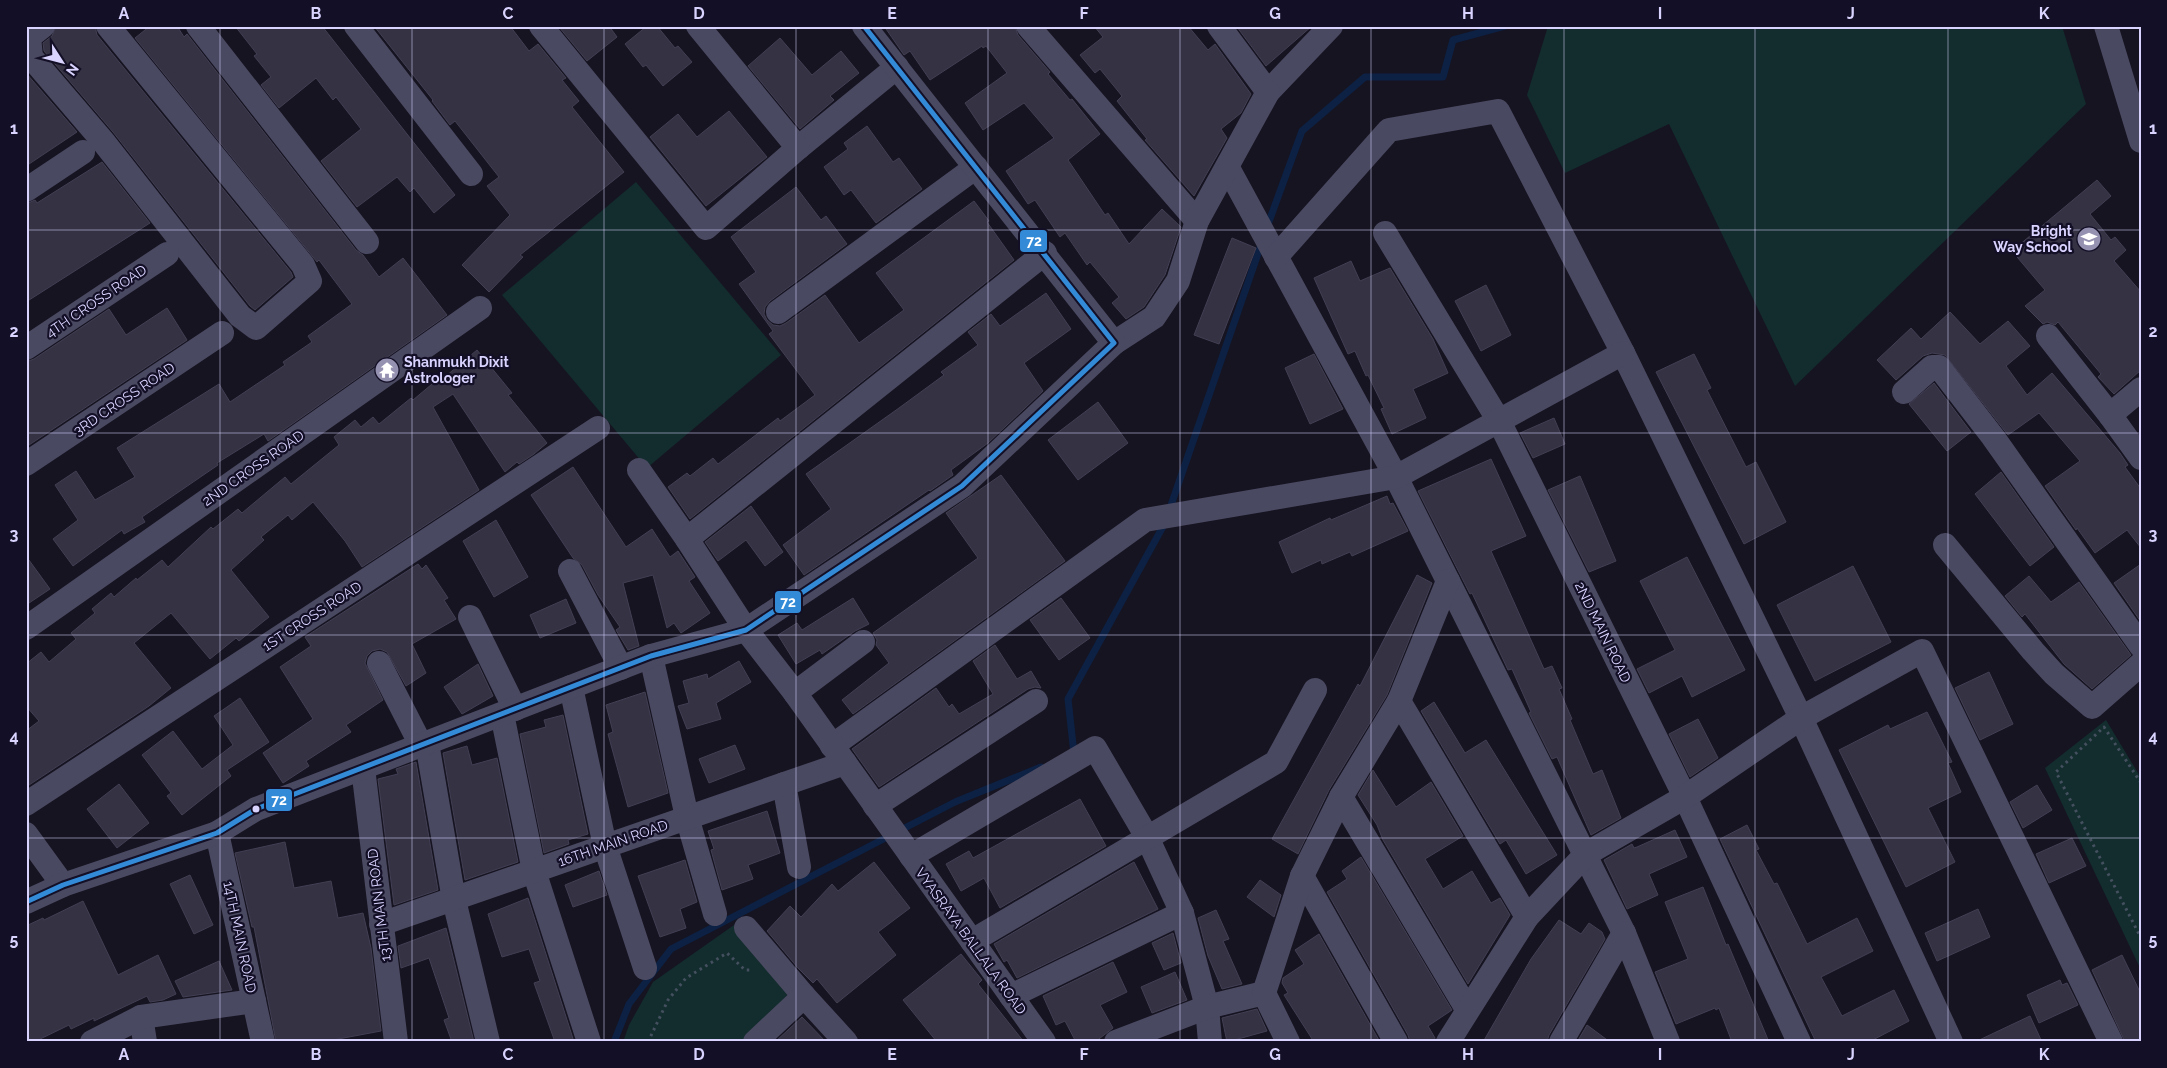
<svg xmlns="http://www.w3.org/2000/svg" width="2167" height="1068" font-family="Raleway,sans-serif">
  <rect width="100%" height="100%" fill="#161421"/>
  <g fill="#132c2d">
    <polygon points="1548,26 2062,26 2086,104 1795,386 1669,124 1565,173 1527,95"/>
    <polygon points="636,182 781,355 647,468 502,295"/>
    <polygon points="2106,720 2141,778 2141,970 2045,768"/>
    <polygon points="734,925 794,997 746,1042 623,1042 629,1025 653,982"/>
  </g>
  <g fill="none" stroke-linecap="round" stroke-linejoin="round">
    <g stroke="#0d2144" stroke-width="7">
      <polyline points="1267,227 1302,131 1365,77 1443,77 1453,40 1505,26"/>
      <polyline points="1169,511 1262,242"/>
      <polyline points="1074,754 1068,699 1166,521"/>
      <polyline points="614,1042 629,1004 671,949 955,802 1041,767"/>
    </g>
  </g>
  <g fill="#343243" stroke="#433f54">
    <polygon points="56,26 95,26 97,35 291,272 293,277 255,310 250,306 113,132 44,51 43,43 52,36"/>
    <polygon points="150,26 177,26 184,37 187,34 356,250 363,255 379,277 403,258 447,315 268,441 264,434 217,463 218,465 142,517 145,522 124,534 122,530 73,566 53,539 78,520 55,485 76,471 95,500 135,477 117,448 219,384 230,402 285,365 283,362 312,342 308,336 352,304 319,260 317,262 135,38"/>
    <polygon points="235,26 322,26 455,195 434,213 414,188 410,192 397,177 357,207 321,161 361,129 336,97 333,100 316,78 279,108 261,85 271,77 254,56 257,54"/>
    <polygon points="374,26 510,26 529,51 538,44 566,78 562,80 579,101 572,107 624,172 520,255 523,257 489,292 462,265 510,215 487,186 499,177 455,121 450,125 432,101 433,100"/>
    <polygon points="609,26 617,37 587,61 559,27"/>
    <polygon points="647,26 657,26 675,48 678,46 692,62 663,86 646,65 643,67 625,44"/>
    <polygon points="884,26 1015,26 1018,35 1050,72 1048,74 1070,100 1072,99 1100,134 1068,160 1105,215 1108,213 1129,244 1162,209 1181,227 1165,275 1144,307 1126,319 1112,303 1119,297 1090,262 1087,265 1065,233 1060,237 1035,200 1028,204 1006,171 1054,138 1024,103 983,130 965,103 1007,73 986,46 983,48 982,46 930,80 910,51 904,55"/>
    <polygon points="1094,26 1188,26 1208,50 1215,44 1251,94 1241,113 1221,129 1227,138 1194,196 1145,140 1147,139 1117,101 1122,96 1100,69 1095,73 1080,55 1103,37"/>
    <polygon points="1312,26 1266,66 1237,27 1238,26"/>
    <polygon points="780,38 812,75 841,51 859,73 830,96 834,100 800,129 748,66"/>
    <polygon points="26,73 77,132 26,166"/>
    <polygon points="729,111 767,157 706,206 650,137 678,114 697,137"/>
    <polygon points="867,126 893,162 899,158 922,189 876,223 851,190 844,195 824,167 848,149 844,143"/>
    <polygon points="102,162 150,223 26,302 26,204 35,200 37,203"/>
    <polygon points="2097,180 2111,196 2090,214 2111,240 2115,237 2126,250 2114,261 2141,292 2141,370 2114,394 2098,377 2101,374 2058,322 2055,325 2047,322 2043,324 2025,306 2045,290 2012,251"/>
    <polygon points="796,187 821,220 826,216 847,244 770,301 765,307 764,314 767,320 773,325 780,326 786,323 825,295 859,343 904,310 876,273 974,201 989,221 987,222 1014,260 690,519 668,487 687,473 690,476 713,458 718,464 778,418 780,421 815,395 769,334 773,331 739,284 756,272 731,237"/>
    <polygon points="1232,238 1256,248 1219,344 1194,335"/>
    <polygon points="1351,261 1360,281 1390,268 1433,339 1448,373 1413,389 1426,418 1392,434 1381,409 1384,408 1368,375 1366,376 1355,351 1348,354 1314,278"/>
    <polygon points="1486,285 1511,335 1481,351 1455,301"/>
    <polygon points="1046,293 1071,329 1024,363 1043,391 988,443 951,470 953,475 930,491 929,490 804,575 783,545 831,509 806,474 899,408 944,375 941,372 978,345 968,332 991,314 1000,326"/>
    <polygon points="167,308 187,340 26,447 26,362 34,359 109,309 126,335"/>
    <polygon points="1950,312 1980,344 2008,321 2030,346 2006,366 2027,395 2052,373 2120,453 2128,465 2125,467 2141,489 2141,548 2127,530 2095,553 2077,528 2076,530 2045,486 2080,461 2039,413 2008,435 1945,355 1932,353 1923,356 1896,380 1877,360 1911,328 1921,339"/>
    <polygon points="477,350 512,393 508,395 547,443 534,454 519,464 517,462 505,472 453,394 433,407 479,490 362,567 345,541 313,502 292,520 288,515 261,537 264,540 231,570 269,617 239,641 236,638 210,659 171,613 134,643 171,688 149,706 26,787 26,731 39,721 26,706 26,664 41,652 49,662 76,639 71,633 95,613 92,609 111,593 114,597 136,578 137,580 162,560 168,567 211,527 213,529 238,509 242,513 285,477 291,484 339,445 334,437 355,420 361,427 373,417 379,424 411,398 413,400 444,374 446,376"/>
    <polygon points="1314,354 1343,409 1310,424 1285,368"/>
    <polygon points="1694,354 1711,388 1707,390 1746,467 1756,462 1786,522 1744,544 1656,372"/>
    <polygon points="1934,383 1971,432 1947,451 1909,404"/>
    <polygon points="1098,402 1128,443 1078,480 1048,440"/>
    <polygon points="1554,418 1565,444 1533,458 1520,433"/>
    <polygon points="1491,459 1526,536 1491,551 1544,669 1552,666 1562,688 1559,689 1572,719 1570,720 1593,774 1602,770 1621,818 1591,835 1557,757 1552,759 1529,713 1531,712 1512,669 1508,670 1472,593 1470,594 1418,491"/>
    <polygon points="573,467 626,547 652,529 670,557 678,551 695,577 689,581 710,613 681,633 674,623 667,628 653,575 623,583 639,646 628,650 616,630 620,627 598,595 582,565 573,558 531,495"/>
    <polygon points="2001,472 2054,547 2030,566 1975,494"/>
    <polygon points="1001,475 1065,561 853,714 842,700 889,663 876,645 877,640 873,633 978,558 946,513"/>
    <polygon points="1580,476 1616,561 1589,572 1548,490"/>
    <polygon points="1387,496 1390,504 1393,503 1408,531 1352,556 1350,552 1322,564 1321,560 1292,573 1279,542 1330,518 1331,520"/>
    <polygon points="751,506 783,552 765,566 746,540 718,561 705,542"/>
    <polygon points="496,520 528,577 494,597 463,541"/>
    <polygon points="26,556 50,589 26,605"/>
    <polygon points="1687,557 1745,670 1692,697 1682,676 1649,693 1637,669 1675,650 1640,581"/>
    <polygon points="418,564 422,569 426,565 448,598 444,600 456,619 412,644 426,673 406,686 387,652 380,649 372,651 367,656 365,663 383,700 346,725 351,732 306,761 309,766 283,783 263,753 313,719 280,667 311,646 305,637"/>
    <polygon points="2141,564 2141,622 2114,583"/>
    <polygon points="1853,566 1891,642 1815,681 1777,605"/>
    <polygon points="1417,575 1432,583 1387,695 1329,790 1298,854 1272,839 1358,684 1360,686"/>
    <polygon points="2029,576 2051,602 2079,582 2131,655 2092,689 2064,664 2025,614 2022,617 2005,596"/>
    <polygon points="853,598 869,624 855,631 822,654 820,650 796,664 778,635 797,623 802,630"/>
    <polygon points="1061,598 1090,638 1059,660 1030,620"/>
    <polygon points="566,599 576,623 540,638 530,615"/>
    <polygon points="995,645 1017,679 1031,671 1041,688 1035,687 1028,689 879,787 852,749 936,688 949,707 952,704 959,714 993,694 973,661"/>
    <polygon points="739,661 751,682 716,703 721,719 687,729 678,706 689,703 683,681 707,674 708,679"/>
    <polygon points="478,664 493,696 462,714 444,687"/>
    <polygon points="1989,672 2013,724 1980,740 1955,688"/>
    <polygon points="645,692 668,793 628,807 608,734 613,732 606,705"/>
    <polygon points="240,698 269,742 227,770 231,776 182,815 167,796 171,793 142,755 173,731 202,769 233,745 214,716"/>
    <polygon points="1434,702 1465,753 1486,740 1557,855 1526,874 1506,840 1500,844 1421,711"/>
    <polygon points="1927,712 1952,762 1948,763 1961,792 1928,808 1955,862 1906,887 1839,750 1888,725 1890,729"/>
    <polygon points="563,715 588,834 568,840 569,844 544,853 520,734 546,727 544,720"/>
    <polygon points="1698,719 1718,758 1690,777 1669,734"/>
    <polygon points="735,745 745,769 709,783 699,759"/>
    <polygon points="467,746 472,765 497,758 518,862 465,880 443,753"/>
    <polygon points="416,762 438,890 394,905 378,779 398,774 396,769"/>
    <polygon points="1373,770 1396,807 1431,782 1463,836 1425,859 1443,889 1472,871 1491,903 1500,898 1510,915 1468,984 1383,840 1377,825 1358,795"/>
    <polygon points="119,784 149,823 117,848 87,809"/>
    <polygon points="2037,785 2052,810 2023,828 2010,802"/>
    <polygon points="1080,799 1106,846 1000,908 984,878 961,891 946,864 969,851 973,858"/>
    <polygon points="767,811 780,853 748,865 753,879 722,890 711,850 714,849 708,831"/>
    <polygon points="1747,825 1759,849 1756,850 1774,884 1777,883 1807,944 1857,918 1873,951 1821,977 1842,1016 1894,990 1909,1021 1869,1042 1816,1042 1720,839"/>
    <polygon points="1675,830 1687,857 1649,874 1658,895 1627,909 1604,860 1632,844 1634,848 1637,847"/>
    <polygon points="2072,838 2086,866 2049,883 2036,854"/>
    <polygon points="285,842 294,888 331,881 338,918 363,913 371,948 381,1031 333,1040 334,1042 276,1042 254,927 252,927 235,853"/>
    <polygon points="1361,857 1452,1010 1428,1026 1435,1038 1434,1042 1410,1042 1408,1035 1327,892 1347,879 1342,871"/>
    <polygon points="685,860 697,902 680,909 686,928 660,937 638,876"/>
    <polygon points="874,862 910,908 878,932 896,955 837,1003 817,979 813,983 798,968 767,931 790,906 801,917 832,884 838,891"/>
    <polygon points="1134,862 1158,909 1017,978 1007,960 1004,962 994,944"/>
    <polygon points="599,871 607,895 573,907 565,885"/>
    <polygon points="190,875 213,925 194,934 170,884"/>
    <polygon points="1260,880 1281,895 1274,917 1247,897"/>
    <polygon points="1703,887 1726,945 1728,944 1769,1042 1732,1042 1719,1008 1716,1010 1715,1008 1676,1024 1655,972 1688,959 1665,902"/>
    <polygon points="528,898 569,1026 574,1042 555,1042 534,983 540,981 529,949 502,957 488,914"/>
    <polygon points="83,901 118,975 158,955 176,994 163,1000 150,1002 147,996 94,1021 94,1018 71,1029 69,1025 34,1042 26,1042 26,926 43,918 44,920"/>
    <polygon points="1978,909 1990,937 1937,961 1925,933"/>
    <polygon points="1216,910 1229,939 1223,941 1242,984 1222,989 1208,956 1198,918"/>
    <polygon points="1559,920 1581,934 1589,923 1602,932 1605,939 1549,1035 1547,1042 1483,1042 1531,959"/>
    <polygon points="446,928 474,1042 452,1042 444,1020 449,1018 429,958 401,968 398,946"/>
    <polygon points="1173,933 1181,963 1164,970 1152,943"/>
    <polygon points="1319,934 1380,1042 1314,1042 1284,995 1288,993 1282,983 1283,978 1304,964 1295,950"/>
    <polygon points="961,954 982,980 978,984 1024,1042 937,1042 903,1000"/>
    <polygon points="2122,955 2141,994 2141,1042 2125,1042 2092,970"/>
    <polygon points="219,961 232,990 183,997 175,981"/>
    <polygon points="1113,962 1127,992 1100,1005 1113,1028 1095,1042 1076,1042 1065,1021 1056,1025 1043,996"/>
    <polygon points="1175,972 1187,1000 1152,1013 1141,987"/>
    <polygon points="2060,980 2062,985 2067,983 2078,1005 2039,1023 2027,995"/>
    <polygon points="1257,1009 1267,1031 1227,1042 1222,1018"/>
    <polygon points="2030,1016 2042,1042 1975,1042"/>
    <polygon points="802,1017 826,1042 775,1042"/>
    <polygon points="1587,1025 1610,1042 1577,1042"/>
  </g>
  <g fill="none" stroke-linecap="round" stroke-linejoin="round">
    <g stroke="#44505f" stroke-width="3" stroke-dasharray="2.5 4" stroke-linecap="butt">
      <polyline points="2141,783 2104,727 2056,772 2141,938"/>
      <polyline points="648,1042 668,1000 686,978 727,953 745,970 751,970"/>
    </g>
    <g stroke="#4a4962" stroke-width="24">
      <polyline points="43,26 29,37 31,57 102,140 240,316 256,328 310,281 303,265 108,26"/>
      <polyline points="198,26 367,242"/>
      <polyline points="356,26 471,174"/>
      <polyline points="541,26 706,228 798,148 897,67"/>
      <polyline points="698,26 798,148"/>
      <polyline points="1028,26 1197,221"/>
      <polyline points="1219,26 1268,92 1331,26"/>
      <polyline points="2106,26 2141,141"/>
      <polyline points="1228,168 1396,477 1624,933 1668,1042"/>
      <polyline points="26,190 83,152"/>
      <polyline points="1385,233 1499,421 1685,797 1799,1042"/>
      <polyline points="1276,257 1389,130 1498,111 1623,353 1801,718 1951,1042"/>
      <polyline points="778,312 976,167"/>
      <polyline points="2048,336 2110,415"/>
      <polyline points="1114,343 1154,317 1178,281 1197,221 1268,92"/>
      <polyline points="26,348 167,254"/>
      <polyline points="2141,389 2110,415 2141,458"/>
      <polyline points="1904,392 1932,367 1939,367 1993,437 2141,646"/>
      <polyline points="26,464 222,333"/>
      <polyline points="639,470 687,539"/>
      <polyline points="1945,545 2033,651 2054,674 2092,707 2141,664"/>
      <polyline points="570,571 621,668"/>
      <polyline points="470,617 515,709"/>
      <polyline points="26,628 480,308"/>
      <polyline points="651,656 687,817 715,914"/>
      <polyline points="379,663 421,745"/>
      <polyline points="571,687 605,846 645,968"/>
      <polyline points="795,693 863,642"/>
      <polyline points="1399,701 1527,917"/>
      <polyline points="502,714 534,871 589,1042"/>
      <polyline points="427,743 454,900 488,1042"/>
      <polyline points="832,746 1145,520 1396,477 1623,353"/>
      <polyline points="363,768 396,1042"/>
      <polyline points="784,784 799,867"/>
      <polyline points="1341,797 1467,1009"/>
      <polyline points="26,804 598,428"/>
      <polyline points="875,806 1036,701"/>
      <polyline points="217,833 263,1042"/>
      <polyline points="26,834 63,885"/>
      <polyline points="911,856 1095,748 1147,837 1182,913 1207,1007 1210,1042"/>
      <polyline points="1302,876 1396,1042"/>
      <polyline points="26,902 63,885 217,833 256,809 651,656 746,630 962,486 1114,343 864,26"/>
      <polyline points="381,924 845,763"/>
      <polyline points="746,928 804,996"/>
      <polyline points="972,941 1276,762 1315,690"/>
      <polyline points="1011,996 1182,913"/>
      <polyline points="141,1017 145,1042"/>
      <polyline points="92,1042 141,1017 254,1001"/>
      <polyline points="755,1042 804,996 846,1042"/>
      <polyline points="1044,1042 795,693 746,630 687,539 1045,253"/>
      <polyline points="1116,1042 1207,1007 1264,993"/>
      <polyline points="1288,1042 1264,993 1302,876 1341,797 1399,701 1448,581"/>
      <polyline points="1448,1042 1527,917 1586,854 1685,797 1801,718 1922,651 2111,1042"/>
      <polyline points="1561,1042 1624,933"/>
    </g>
    <defs>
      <polyline id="bus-1" points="26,902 63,885 217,833 256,809 651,656 746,630 962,486 1114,343 864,26"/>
    </defs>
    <use href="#bus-1" stroke="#130f26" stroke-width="9"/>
    <use href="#bus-1" stroke="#338bd7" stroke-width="5"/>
  </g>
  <path fill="none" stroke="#d9d4ff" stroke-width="1" stroke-opacity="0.55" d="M220,26v1016M412,26v1016M604,26v1016M796,26v1016M988,26v1016M1180,26v1016M1371,26v1016M1564,26v1016M1755,26v1016M1948,26v1016M26,230h2115M26,433h2115M26,635h2115M26,838h2115"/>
  <defs>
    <symbol id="school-disc" viewBox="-11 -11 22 22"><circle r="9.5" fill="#9591b1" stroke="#130f26"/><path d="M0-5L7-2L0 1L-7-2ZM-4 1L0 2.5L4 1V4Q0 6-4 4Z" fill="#fff"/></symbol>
    <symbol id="temple-disc" viewBox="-11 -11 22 22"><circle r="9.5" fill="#9591b1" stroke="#130f26"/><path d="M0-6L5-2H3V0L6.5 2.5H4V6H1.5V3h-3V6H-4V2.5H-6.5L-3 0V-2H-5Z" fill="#fff"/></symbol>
  </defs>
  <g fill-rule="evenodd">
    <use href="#school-disc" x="2075" y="225" width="28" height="28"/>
    <use href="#temple-disc" x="373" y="356" width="28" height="28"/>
  </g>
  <circle fill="#d9d4ff" stroke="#130f26" stroke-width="2" cx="256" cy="809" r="4.5"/>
  <g text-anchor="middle" stroke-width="4.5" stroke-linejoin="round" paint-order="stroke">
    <g font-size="14" font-weight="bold" fill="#d9d4ff" stroke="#130f26" text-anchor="end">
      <text x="2072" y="236">Bright<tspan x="2072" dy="16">Way School</tspan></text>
      <text x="404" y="367" text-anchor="start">Shanmukh Dixit<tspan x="404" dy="16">Astrologer</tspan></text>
    </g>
    <g font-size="14" fill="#d9d4ff" stroke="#130f26">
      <text transform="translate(96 301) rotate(-34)" y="5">4TH CROSS ROAD</text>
      <text transform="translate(124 399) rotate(-34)" y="5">3RD CROSS ROAD</text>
      <text transform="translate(253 468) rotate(-35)" y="5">2ND CROSS ROAD</text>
      <text transform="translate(312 616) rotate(-33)" y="5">1ST CROSS ROAD</text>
      <text transform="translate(1603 632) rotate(64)" y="5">2ND MAIN ROAD</text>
      <text transform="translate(613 843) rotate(-19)" y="5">16TH MAIN ROAD</text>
      <text transform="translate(379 905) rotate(-97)" y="5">13TH MAIN ROAD</text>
      <text transform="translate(240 937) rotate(78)" y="5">14TH MAIN ROAD</text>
      <text transform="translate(971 941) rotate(54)" y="5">VYASRAYA BALLALA ROAD</text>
    </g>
  </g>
  <g stroke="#130f26" stroke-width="2">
    <rect x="1019" y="229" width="29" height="24" rx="5" fill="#338bd7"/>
    <rect x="774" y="590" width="28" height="24" rx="5" fill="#338bd7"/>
    <rect x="265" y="788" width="28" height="24" rx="5" fill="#338bd7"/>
  </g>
  <g font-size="14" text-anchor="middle" font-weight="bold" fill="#fff">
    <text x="1034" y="246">72</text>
    <text x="788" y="607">72</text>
    <text x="279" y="805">72</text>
  </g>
  <rect width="2167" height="1068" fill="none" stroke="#130f26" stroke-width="55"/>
  <g transform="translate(62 62) rotate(126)" stroke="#130f26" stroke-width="4" paint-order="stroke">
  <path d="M0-4L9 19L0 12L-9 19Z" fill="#d9d4ff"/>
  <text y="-8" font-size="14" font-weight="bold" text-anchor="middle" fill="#d9d4ff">N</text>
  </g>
  <rect x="28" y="28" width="2112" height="1012" fill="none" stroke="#d9d4ff" stroke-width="2"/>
  <g font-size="16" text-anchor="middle" font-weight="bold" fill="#d9d4ff">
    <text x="124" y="19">A</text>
    <text x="316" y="19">B</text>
    <text x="508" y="19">C</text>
    <text x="699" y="19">D</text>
    <text x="892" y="19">E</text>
    <text x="1084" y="19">F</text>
    <text x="1275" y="19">G</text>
    <text x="1468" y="19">H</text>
    <text x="1660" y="19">I</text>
    <text x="1851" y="19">J</text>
    <text x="2044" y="19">K</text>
    <text x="14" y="134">1</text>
    <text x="2153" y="134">1</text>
    <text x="14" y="337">2</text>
    <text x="2153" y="337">2</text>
    <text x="14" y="540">3</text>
    <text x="2153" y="540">3</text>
    <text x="14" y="742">4</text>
    <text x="2153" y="742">4</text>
    <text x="14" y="945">5</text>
    <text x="2153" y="945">5</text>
    <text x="124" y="1060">A</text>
    <text x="316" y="1060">B</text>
    <text x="508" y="1060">C</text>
    <text x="699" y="1060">D</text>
    <text x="892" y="1060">E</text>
    <text x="1084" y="1060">F</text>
    <text x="1275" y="1060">G</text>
    <text x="1468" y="1060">H</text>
    <text x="1660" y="1060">I</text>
    <text x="1851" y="1060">J</text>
    <text x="2044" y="1060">K</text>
  </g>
</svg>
